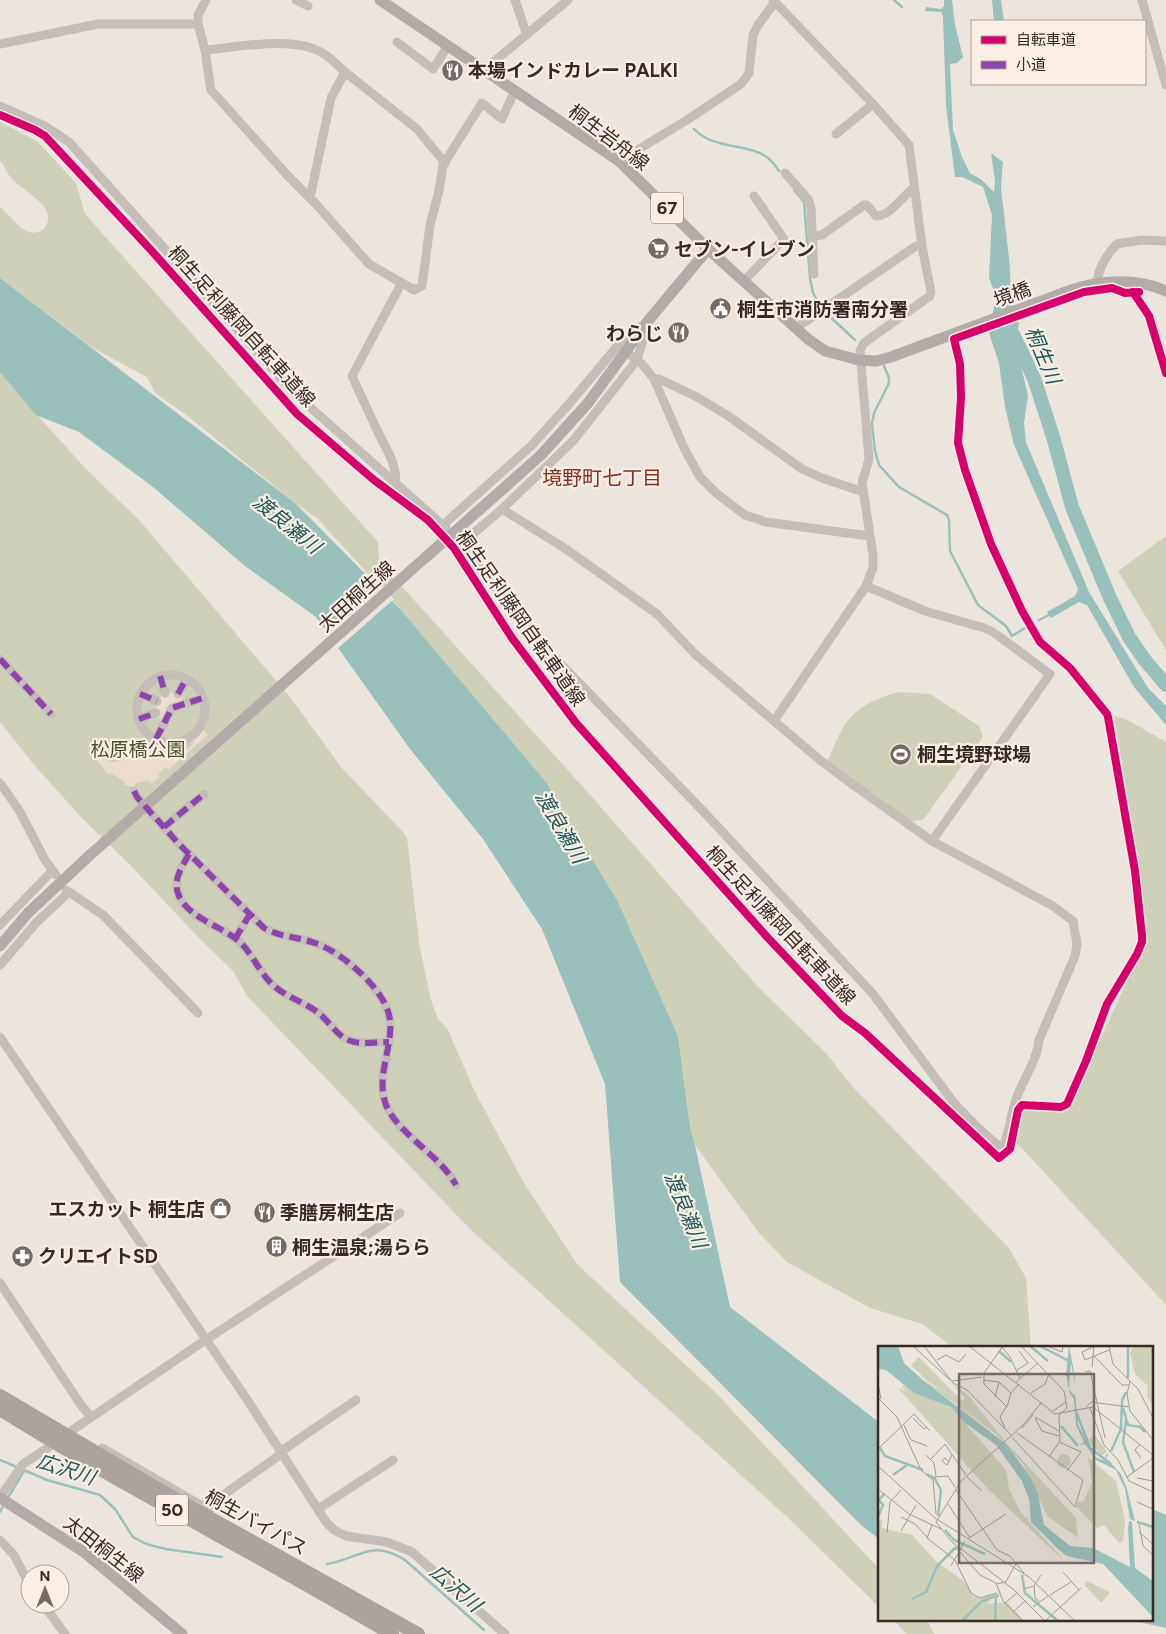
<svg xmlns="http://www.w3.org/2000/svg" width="1166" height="1634" font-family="Figtree,'Noto Sans JP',sans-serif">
  <rect width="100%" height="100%" fill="#ece5de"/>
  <g fill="#ced1b8">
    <path d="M0,122l37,19 39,42 9,31 293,328 1,19 213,236 167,191 67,65 25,32 158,163 17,30 5,70h-77l-32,-24 -52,-16 -83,-46 -28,-29 -64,-88 -5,-18 -12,-91 -60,-134 -72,-120 -146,-173 -82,-90 -23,-16 -110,-89 -30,-21 -8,-16 -54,-29 -93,-70v-71c7,6 19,20 26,24 15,7 27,-8 20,-21 -7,-12 -26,-22 -35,-32 -5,-6 -6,-12 -11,-17z"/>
    <polygon points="0,372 37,415 87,470 139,520 290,697 341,767 402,831 407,838 419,943 431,1000 438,1019 448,1030 474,1090 524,1183 577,1264 718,1395 880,1570 880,1608 786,1516 469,1228 248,997 233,971 200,939 130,865 81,817 35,766 0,722"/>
    <polygon points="1166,536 1166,650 1118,571"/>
    <path d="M900,692l30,2 49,32 4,11 -60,83 -13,1 -83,-60c6,-11 10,-24 17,-35 13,-20 34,-29 56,-34z"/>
    <polygon points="1114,716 1126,719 1166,742 1166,1305 1018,1144 1013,1145 1021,1112 1024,1107 1062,1110 1070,1106 1120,996 1146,944 1144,904 1136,847"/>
    <polygon points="893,1620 927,1620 934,1634 907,1634"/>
  </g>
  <g fill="#ebdccd">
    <polygon points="170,692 178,694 184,700 161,720 156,713 157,701 162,695"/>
    <polygon points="200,727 208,735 168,770 166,767 158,774 160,777 151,783 149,780 135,783 135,787 124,785 125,782 111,773 109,775 95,758 102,756 110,762 116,762 122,760 129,747 137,744 171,756 179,757 192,745 193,742 190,737"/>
  </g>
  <g fill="#9ac0bc">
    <polygon points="944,0 952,0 955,25 963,57 957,63 950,64 953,130 962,157 970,173 982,180 994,192 995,181 991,153 1003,162 1001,188 1010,267 1011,301 1019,324 1018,328 1013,331 1028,396 1024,423 1026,442 1089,592 1148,688 1166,706 1166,725 1134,687 1087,605 1079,602 1051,618 1047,612 1075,596 1078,589 1014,445 1005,407 999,363 989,333 994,306 998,301 989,278 992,215 983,187 962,177 955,177 946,106 943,16 941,12 925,11 926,7 941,9 944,6"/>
    <polygon points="992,0 1001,0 1004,21 994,21"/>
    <polygon points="0,278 295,503 400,609 546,782 618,902 678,1036 690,1127 695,1145 730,1307 880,1423 880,1540 861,1525 620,1282 605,1084 542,929 483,839 410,749 316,617 245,566 153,487 79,432 36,415 0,372"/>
    <polygon points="1152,1509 1166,1515 1166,1628 1130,1620 1152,1620"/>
  </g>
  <polygon fill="#ece5de" points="381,585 394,599 336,650 325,634"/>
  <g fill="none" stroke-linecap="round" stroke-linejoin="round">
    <g stroke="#9ac0bc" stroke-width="2.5">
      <polyline points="894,0 902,7"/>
      <path d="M694,129c21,22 56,13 75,30 4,3 7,8 10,12"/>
      <polyline points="794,190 804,202 810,278 813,293 821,307"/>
      <polyline points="825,312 855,340"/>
      <polyline points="884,366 889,378 889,383 874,413 872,424 875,451 879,465 899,487 947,515 949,520 950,551 978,605 1006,626 1012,636 1025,628"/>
      <polyline points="1039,620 1051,614"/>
      <polyline points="0,1460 47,1480 100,1495 115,1509 133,1537 146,1544 166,1549 222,1557"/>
      <polyline points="7,1499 24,1471"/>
      <polyline points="0,1512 4,1504"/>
      <path d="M327,1564c33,-5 43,-26 78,-4l79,70"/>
    </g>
    <polyline stroke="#9ac0bc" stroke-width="14" points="1006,320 1026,361 1035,381 1054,440 1072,507 1110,598 1129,637 1144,659 1166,685"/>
    <g stroke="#c5bdb7" stroke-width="9">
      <polyline points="206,0 198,15 198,24 205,50 211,90 288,176 315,203 369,264 414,290 422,286 430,225 439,191 443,165 482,103 502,119 515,90"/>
      <polyline points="296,0 308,6"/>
      <polyline points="515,0 527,35"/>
      <polyline points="773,0 873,104 909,145 922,246 931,292 930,296 864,343 860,351 869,459 862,483 873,555 873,568 866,586 774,721"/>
      <polyline points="1142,0 1166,85"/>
      <polyline points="397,42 433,69 448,46"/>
      <polyline points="0,44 98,24 198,24"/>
      <path d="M205,50c34,-3 91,-15 119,4 8,5 14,12 21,18"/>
      <polyline points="486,71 491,64 568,0"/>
      <polyline points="0,106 45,126 69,142 293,392 446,528"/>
      <polyline points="836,134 873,104"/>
      <polyline points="619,161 687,120 741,84 749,73 753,35 758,25 775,2"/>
      <polyline points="785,173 808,199 811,208 814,274"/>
      <polyline points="310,198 331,98 345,72 417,129 445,163"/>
      <path d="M813,236l9,-1 42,-30h3l9,11c15,0 26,-20 38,-28"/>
      <polyline points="744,281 784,239 754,196"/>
      <path d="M1097,283c1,-14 10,-29 20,-39l24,-4 25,1"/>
      <path d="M1132,283c0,10 7,15 12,24 12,19 16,44 22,66"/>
      <polyline points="796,328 916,246 922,246"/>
      <polyline points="626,352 642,364 654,379 684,448 700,477 716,493 745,515 766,522 869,536"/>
      <polyline points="654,379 659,379 695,396 727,415 802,469 822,478 863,492"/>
      <path d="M396,482c-1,-22 -8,-29 -17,-48 -9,-19 -18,-38 -27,-58l49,-92"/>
      <polyline points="443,525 531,446 569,404 620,343 640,327"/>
      <path d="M458,542l95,114 150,155 170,183 81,109 21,22 27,24c7,-15 8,-30 13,-46 6,-22 22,-40 24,-63l36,-84 2,-12 -4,-23 -20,-15 -121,-65 -84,-60 -28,-21 -124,-105 -39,-41 -91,-65 -64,-40"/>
      <polyline points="460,545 502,509 573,441 637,360 647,326"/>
      <polyline points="866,586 925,611 984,628 993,632 1050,674 932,841"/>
      <polyline points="0,659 51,714"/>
      <circle cx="171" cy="709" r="34"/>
      <polyline points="160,676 165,693"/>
      <polyline points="140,694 157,701"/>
      <polyline points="178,694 186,679"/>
      <polyline points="139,719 156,713"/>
      <polyline points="156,739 172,708 203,698"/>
      <polyline points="0,783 19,810 45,860 56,875"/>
      <path d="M134,791l3,6 41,46 86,85c16,9 34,9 51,15 24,8 59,38 70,61 5,10 6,19 5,30 -2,23 -13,47 -4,71 12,29 54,50 70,80"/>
      <polyline points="164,827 204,794"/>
      <path d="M189,854c-7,13 -17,26 -10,42 10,23 46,31 63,48 10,11 17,26 27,37 14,16 35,20 51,33 10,9 18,23 31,27 12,4 26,1 38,1"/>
      <polyline points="66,890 103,915 198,1013"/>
      <polyline points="0,925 52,871"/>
      <polyline points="235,939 250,914"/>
      <polyline points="0,965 36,923 69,892"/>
      <polyline points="0,1037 246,1398 326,1522 334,1530 346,1536 387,1542 412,1552 505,1634"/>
      <polyline points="0,1283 81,1405 91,1417"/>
      <polyline points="71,1431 207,1339 400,1213"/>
      <polyline points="102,1448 209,1510 226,1493 281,1454"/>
      <polyline points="280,1452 356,1400"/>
      <polyline points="0,1497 23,1464 52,1445"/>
      <polyline points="318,1509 393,1460"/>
      <polyline points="0,1540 14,1555 30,1586"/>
      <polyline points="43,1604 65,1634"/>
    </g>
    <g stroke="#b3aba7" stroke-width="11">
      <path d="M380,0l239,161 89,88 100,90 17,12 34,9 17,1 15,-4 183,-68c29,-9 64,-11 92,2"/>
      <polyline points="541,455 588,403 648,321 708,249"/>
      <polyline points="426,557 442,543"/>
      <polyline points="0,946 28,913 90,855"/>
      <polyline points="0,1498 84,1552 182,1634"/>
    </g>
    <g stroke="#aba49e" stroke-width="14">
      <polyline points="0,1396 161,1491 418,1634"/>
      <path d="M0,1409c128,80 262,147 392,225"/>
    </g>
    <g stroke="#b3aba7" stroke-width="11">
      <polyline points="442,543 541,455"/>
      <polyline points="90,855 426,557"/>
    </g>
    <g stroke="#8e44ad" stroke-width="6" stroke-dasharray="12 6" stroke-linecap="butt">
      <polyline points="0,659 51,714"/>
      <polyline points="160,676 165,693"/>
      <polyline points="140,694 157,701"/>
      <polyline points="178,694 186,679"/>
      <polyline points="139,719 156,713"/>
      <polyline points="156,739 172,708 203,698"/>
      <path d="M134,791l3,6 41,46 86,85c16,9 34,9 51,15 24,8 59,38 70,61 5,10 6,19 5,30 -2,23 -13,47 -4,71 12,29 54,50 70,80"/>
      <polyline points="164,827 204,794"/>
      <path d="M189,854c-7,13 -17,26 -10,42 10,23 46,31 63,48 10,11 17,26 27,37 14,16 35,20 51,33 10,9 18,23 31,27 12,4 26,1 38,1"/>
      <polyline points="235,939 250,914"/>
    </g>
    <defs>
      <g id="cycleway">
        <polyline points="0,115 35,130 45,136 150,249 297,414 374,480 428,520 454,548 512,638 576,723 768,938 842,1016 865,1033 999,1158 1010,1149 1018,1110 1022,1105 1061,1107 1067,1104 1086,1061 1107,1004 1137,954 1142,942 1142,936 1135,871 1108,717 1107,714 1070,668 1040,642 1022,611 991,544 965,470 958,443 961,398 960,364 954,339 1084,292 1112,288 1125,293 1139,292"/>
        <polyline points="1133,292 1149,316 1166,373"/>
      </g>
    </defs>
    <use href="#cycleway" stroke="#faeee5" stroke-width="11"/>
    <use href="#cycleway" stroke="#d6006c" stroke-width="8"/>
  </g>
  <defs>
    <symbol id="restaurant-disc" viewBox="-11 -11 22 22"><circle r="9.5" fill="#756b66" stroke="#faeee5"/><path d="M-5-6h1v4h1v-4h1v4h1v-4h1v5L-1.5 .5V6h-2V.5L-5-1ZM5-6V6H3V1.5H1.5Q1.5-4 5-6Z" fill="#fff"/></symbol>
    <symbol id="supermarket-disc" viewBox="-11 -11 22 22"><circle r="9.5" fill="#756b66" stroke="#faeee5"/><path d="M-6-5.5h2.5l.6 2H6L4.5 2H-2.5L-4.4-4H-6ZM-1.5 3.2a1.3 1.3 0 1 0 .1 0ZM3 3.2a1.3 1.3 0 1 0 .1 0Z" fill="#fff"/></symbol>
    <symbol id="civic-disc" viewBox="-11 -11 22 22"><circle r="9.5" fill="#756b66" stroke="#faeee5"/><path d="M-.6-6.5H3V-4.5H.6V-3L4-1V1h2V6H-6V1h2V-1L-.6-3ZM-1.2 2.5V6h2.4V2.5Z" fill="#fff"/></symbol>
    <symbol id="stadium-disc" viewBox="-11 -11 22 22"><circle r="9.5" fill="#756b66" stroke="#faeee5"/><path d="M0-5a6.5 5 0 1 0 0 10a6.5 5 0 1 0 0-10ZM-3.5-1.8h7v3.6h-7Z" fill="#fff"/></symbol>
    <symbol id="shop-disc" viewBox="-11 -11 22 22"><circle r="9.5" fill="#756b66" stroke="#faeee5"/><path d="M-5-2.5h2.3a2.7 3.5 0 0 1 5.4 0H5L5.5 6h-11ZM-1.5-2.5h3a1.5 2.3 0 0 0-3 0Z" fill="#fff"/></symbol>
    <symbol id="building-disc" viewBox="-11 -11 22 22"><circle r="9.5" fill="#756b66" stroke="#faeee5"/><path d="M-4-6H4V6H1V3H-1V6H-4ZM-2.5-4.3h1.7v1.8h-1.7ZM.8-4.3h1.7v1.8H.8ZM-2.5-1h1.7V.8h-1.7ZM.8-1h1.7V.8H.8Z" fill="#fff"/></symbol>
    <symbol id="pharmacy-disc" viewBox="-11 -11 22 22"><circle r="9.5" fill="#756b66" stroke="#faeee5"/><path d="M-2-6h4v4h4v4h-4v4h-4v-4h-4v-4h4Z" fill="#fff"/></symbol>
  </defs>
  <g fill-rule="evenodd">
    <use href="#restaurant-disc" x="440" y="58" width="25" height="25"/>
    <use href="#supermarket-disc" x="646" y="236" width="25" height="25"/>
    <use href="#civic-disc" x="708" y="296" width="25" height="25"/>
    <use href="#restaurant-disc" x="666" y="320" width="25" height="25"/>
    <use href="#stadium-disc" x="888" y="742" width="25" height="25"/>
    <use href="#shop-disc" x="208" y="1196" width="25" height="25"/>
    <use href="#restaurant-disc" x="252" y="1200" width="25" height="25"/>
    <use href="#building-disc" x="264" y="1234" width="25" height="25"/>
    <use href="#pharmacy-disc" x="10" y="1244" width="25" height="25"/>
  </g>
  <g text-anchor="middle" stroke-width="4.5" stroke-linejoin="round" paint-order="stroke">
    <g fill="#faeee5" stroke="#70655f" stroke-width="1">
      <rect x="651" y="192.5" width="32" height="31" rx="4"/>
      <rect x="156" y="1494.5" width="32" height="31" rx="4"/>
    </g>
    <g font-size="18" font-weight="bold" fill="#352a26">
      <text x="667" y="214">67</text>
      <text x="172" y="1516">50</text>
    </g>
    <g font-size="19" font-weight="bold" fill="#352a26" stroke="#faeee5" text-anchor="start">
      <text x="468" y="77">本場インドカレー PALKI</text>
      <text x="674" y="256">セブン-イレブン</text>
      <text x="737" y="316">桐生市消防署南分署</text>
      <text x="663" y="340" text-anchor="end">わらじ</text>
      <text x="917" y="761">桐生境野球場</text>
      <text x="205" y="1216" text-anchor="end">エスカット 桐生店</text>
      <text x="280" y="1219">季膳房桐生店</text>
      <text x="292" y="1254">桐生温泉;湯らら</text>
      <text x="38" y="1263">クリエイトSD</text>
    </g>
    <g font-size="19" fill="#352a26" stroke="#faeee5">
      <text transform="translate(609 137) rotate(37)" y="7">桐生岩舟線</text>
      <text transform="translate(1012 294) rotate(-20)" y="7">境橋</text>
      <text transform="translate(242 326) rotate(48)" y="7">桐生足利藤岡自転車道線</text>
      <text transform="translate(356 596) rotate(-42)" y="7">太田桐生線</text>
      <text transform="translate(521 618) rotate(55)" y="7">桐生足利藤岡自転車道線</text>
      <text transform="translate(781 925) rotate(47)" y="7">桐生足利藤岡自転車道線</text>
      <text transform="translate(256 1522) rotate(29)" y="7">桐生バイパス</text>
      <text transform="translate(104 1549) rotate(38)" y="7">太田桐生線</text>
    </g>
    <g font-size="19" fill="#485429" stroke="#faeee5">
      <text x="138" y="756">松原橋公園</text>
    </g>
    <g font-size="20" font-style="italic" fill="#1b5857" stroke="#faeee5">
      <text transform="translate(1043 355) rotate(67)" y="7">桐生川</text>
      <text transform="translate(287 524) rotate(39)" y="7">渡良瀬川</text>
      <text transform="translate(561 827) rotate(60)" y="7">渡良瀬川</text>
      <text transform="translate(686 1210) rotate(68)" y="7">渡良瀬川</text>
      <text transform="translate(66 1469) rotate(18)" y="7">広沢川</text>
      <text transform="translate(456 1588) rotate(41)" y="7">広沢川</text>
    </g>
    <g font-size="20" fill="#862e1d" stroke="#faeee5">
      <text x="602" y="485">境野町七丁目</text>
    </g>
  </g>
  <g transform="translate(878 1346)">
    <rect width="275" height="275" fill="#ece5de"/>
    <path d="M266,0h9v61l-6,-11 1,-10 -13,-12 -5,-21 3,-6zM41,11l43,44 3,-3 -14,-15 17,12 35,44 73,79 2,20 -31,-22 -24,-52 -27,-30 -72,-53 27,14 -24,-14 -16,-16zM24,39l49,22 55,63 3,19 11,22 47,53 -79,-75 -90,-101 7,3zM217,89l12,17 -6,4 -13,-16zM179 115a7 7 0 1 1 14 0a7 7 0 1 1-14 0ZM210,111l28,24 9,39 -2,21 -4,2 -15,-18 -7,3 -21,-22 2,-4h5l9,-19zM4,173v9l30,7 26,28 26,18 9,15 8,2 16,-5 -10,11 20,-2 17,19h-146v-101zM209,235l22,11v2l-8,9 -17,-19z" fill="#ced1b8"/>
    <path d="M0,0h20l6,17 20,18 82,63 25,34 7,16 6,31 26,21 23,2 37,19 -2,-39 1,-7 3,1 3,46 18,13v36l-50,-53 -36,-8 -8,-6 -28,-28 -2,-23 -7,-18 -26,-36 -32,-23 -13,-15 -37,-14 -28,-23 -8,-1zM191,0l6,32v6l-4,-21 -2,26 5,7 1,-3 3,32 17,32 13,5 -3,-6 4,-3 -3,5 15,16 6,15 8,32 -5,-2 -5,-30 -9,-19 -20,-10 -11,-16 -5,1 4,-3 -8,-17 -2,-26 -4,-5 -4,-19z" fill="#9ac0bc"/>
    <path fill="none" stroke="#9ac0bc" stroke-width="2.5" d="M152,0l18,15M162,0l29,15M121,5l12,11M250,32v-32M245,62l5,17 12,2 5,5M197,63l15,39 21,16M248,74l-3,22 11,30M183,80l17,20M2,102l5,8 38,14M233,105l10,-22 1,-28 4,-9M49,128l8,5 6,11 -3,26M15,129l14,-10M0,171l5,-12 -4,-5 5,-6M259,176l16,5M67,184l9,10 31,14M144,229l3,18 33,28M34,253l14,-7 11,-26 18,-18 4,1M84,275l20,-20 17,-6M117,275l1,-25"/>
    <path fill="none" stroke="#a39a94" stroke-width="1" d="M35,0l37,34M46,0l29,37 14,7 44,45M91,0l86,68 38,-7 60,48M125,0l-19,27v11l23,23 4,-14 8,-9M143,0l43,45 3,17 -8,7 1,26 -11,16M169,0l15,6 1,-6M217,0l-13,6 3,8 24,-10M231,0l4,18 25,25 15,29M124,1l8,10 10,21M216,10l28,29h7M59,14l9,-5 13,7 7,-8M214,21l2,-21M139,24l11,-7 -9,-12M207,26l5,-1 15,67M105,34l16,2M74,35l30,-4M252,35l-3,13 3,17 23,29M138,36l22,-19M0,38l3,15M153,47l14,-9 4,-10M117,51l4,-15 12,11M0,52l19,19 24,53 12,10 3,34M163,57l-19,23 -61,55 -25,41 16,20 61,47 32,32M208,61l5,-5 38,5M212,62l14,37 14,15 11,21 24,11M175,65l13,-9M157,71l24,14M35,72l11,11 3,-2M157,72l7,13 17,5M26,79l7,15 16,6M127,82l-5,-11 6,-10M144,82l11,-13M134,91l63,70 8,-27 -66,-47M181,96l22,10 -14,19M262,98l-5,6 6,8M0,103l36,-35 16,17M48,109l8,8 2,13M53,113l14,-15 21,31M70,115l-3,-3 -3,3 5,4 5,-10M0,120l57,52 94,59 46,44M56,131l14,-1 7,11M89,131l15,14M249,131l26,-19M259,132l16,3M0,143l31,25 32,15M78,144l41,60 13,6 14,17M259,156l16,7M70,158l22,34M23,171l14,7 12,13M261,178l4,22 10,9M54,179l-5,13 28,22 16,33 9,5 17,-5M23,185l15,-26M261,186l14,12M9,187l3,-31 11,-12M91,192l37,-24M81,205l21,24 18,9 6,-2M73,220l14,-25M185,226l16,18M118,237l7,18 20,20M127,237l12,-21M156,240l1,12 4,3M145,243l11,-3 7,-11M172,249l21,-13M127,257l12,-10M155,261l15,-11M135,266l12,-11M167,275l36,-33"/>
    <path fill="#756b66" fill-opacity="0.15" stroke="#756b66" stroke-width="2.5" d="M81,28h135v189h-135z"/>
    <rect width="275" height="275" fill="none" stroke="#352a26" stroke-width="2.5"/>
  </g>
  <rect x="971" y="20" width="175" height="65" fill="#faeee5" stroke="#aba099"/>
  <rect x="981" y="36" width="25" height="8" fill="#d6006c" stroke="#aba099"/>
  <text x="1016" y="45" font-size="15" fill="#352a26">自転車道</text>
  <rect x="981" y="61" width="25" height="8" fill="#8e44ad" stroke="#aba099"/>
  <text x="1016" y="70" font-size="15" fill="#352a26">小道</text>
  <g transform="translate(45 1589)"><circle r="24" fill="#faeee5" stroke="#aba099"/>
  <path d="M0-4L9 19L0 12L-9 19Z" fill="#756b66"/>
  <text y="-8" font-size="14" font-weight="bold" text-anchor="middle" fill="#352a26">N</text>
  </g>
</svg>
